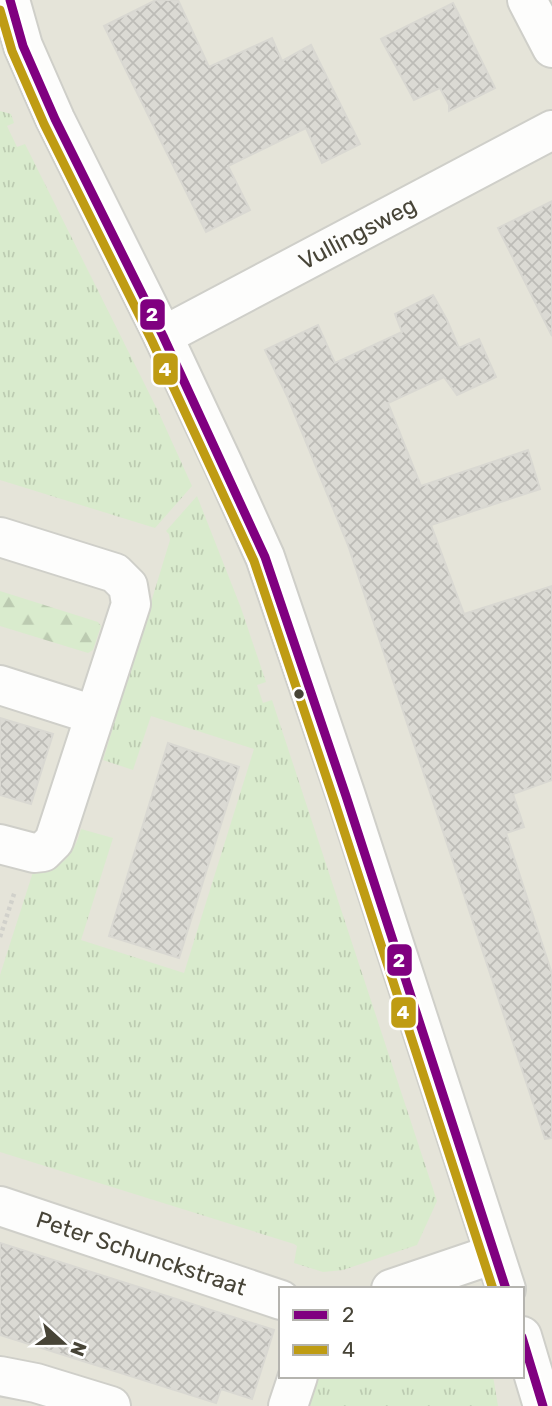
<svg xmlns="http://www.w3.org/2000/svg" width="552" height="1406" font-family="Rubik,sans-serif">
  <defs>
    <pattern id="grass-tufts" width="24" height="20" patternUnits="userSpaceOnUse" patternTransform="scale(1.75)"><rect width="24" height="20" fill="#d9ebcd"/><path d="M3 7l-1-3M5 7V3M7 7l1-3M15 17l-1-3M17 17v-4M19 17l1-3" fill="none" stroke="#bccbb1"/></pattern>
    <pattern id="forest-firs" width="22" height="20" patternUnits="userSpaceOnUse" patternTransform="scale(1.75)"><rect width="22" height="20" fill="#d9ebcd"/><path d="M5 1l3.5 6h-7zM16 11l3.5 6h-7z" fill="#bccbb1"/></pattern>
    <pattern id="building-cross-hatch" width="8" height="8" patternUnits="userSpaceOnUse" patternTransform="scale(1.75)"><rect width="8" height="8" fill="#dbdad4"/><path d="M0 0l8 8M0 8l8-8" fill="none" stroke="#bdbcb7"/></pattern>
  </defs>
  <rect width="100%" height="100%" fill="#f1f1ec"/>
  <path fill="#e5e4d9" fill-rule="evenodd" d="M0,0h552v1406h-552zM281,1289h241v87h-241z"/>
  <g fill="url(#grass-tufts)">
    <polygon points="0,111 11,114 14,123 7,126 17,147 25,144 158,411 192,486 155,528 0,480"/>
    <path d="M197,496l44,112 25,74 -9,3 6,18 9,-3 165,501 -20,44 -74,25 -20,2 -29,-9 3,-17 -3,-2 -294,-92v-177l33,-103c28,0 41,-18 48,-43l32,9 -32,102 103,33 70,-224 -103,-33 -18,54 -30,-10 67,-220 -1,-6 -3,-3z"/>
    <polygon points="317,1376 493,1376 498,1406 309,1406"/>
  </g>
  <polygon fill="url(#forest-firs)" points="0,591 98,622 101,626 93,650 88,653 0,626"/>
  <g fill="url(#building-cross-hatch)" stroke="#d9d8d2" stroke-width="2">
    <polygon points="156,0 178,0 209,67 272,38 282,61 311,45 360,144 322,163 306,128 228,166 250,210 206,232 104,26"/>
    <polygon points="453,3 495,88 449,111 449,105 440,88 414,100 381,39"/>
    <polygon points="552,201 552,336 498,228"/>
    <polygon points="433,295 447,320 459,348 479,339 496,377 457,395 444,377 388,403 421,486 528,450 540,489 431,525 464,614 552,586 552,780 513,794 524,827 506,833 552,974 552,1138 545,1139 348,545 288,398 265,350 318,325 335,363 402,332 395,314"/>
    <polygon points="0,718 53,734 31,804 0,795"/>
    <polygon points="168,743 239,767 179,958 109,936"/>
    <polygon points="0,1243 274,1330 252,1399 221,1389 216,1403 0,1335"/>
  </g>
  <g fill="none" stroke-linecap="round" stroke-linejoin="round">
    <defs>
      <g id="street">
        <polyline points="10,0 23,46 55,119 163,336 223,464 265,557 346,796 506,1289"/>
        <polyline points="527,0 552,48"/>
        <path id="s1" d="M163,336l389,-206"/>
        <polyline points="0,537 115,573 128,586 131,604 54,841 43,852 34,853 0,844"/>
        <polyline points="0,685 94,715"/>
        <path id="s2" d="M0,1206l281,94"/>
        <polyline points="391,1289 494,1254"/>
        <polyline points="522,1336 543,1406"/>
        <polyline points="0,1376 36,1383 111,1406"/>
        <polyline points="288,1406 298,1376"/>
      </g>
    </defs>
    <use href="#street" stroke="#cfcfc9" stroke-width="42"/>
    <polyline stroke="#d1d1cb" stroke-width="4.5" stroke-dasharray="3.5 3.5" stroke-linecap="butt" points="0,937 15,891"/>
    <use href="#street" stroke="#fdfdfc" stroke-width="38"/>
    <defs>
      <g id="bus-1">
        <polyline points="10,0 23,46 55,119 163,336 265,557 346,796 506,1289"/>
        <polyline points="522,1337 543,1406"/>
      </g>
      <polyline id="bus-2" points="0,10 12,51 44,124 152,341 254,561 334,800 493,1289"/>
    </defs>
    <use href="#bus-1" stroke="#fff" stroke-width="14"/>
    <use href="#bus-2" stroke="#fff" stroke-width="14"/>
    <use href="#bus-1" stroke="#800080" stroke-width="9"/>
    <use href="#bus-2" stroke="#bf9c13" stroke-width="9"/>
  </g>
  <circle fill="#474437" stroke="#fff" stroke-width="2.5" cx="299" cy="694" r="6"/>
  <g text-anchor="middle" stroke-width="7" stroke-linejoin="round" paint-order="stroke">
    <g font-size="23" fill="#474437" stroke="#fff">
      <text dy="8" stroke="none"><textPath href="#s1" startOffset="220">Vullingsweg</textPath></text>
      <text dy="8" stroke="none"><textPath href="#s2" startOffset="149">Peter Schunckstraat</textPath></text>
    </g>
  </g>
  <g stroke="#fff" stroke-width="2.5">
    <rect x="139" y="298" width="27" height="33" rx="7" fill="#800080"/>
    <rect x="152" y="352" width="27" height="34" rx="7" fill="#bf9c13"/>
    <rect x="386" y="943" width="27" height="34" rx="7" fill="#800080"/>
    <rect x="390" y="996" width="27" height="33" rx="7" fill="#bf9c13"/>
  </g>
  <g font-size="19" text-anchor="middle" font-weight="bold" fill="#fff">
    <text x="152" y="321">2</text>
    <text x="165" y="376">4</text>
    <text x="399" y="967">2</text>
    <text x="403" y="1019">4</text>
  </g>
  <rect x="279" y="1287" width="245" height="91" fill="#ffffff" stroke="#b5b4af" stroke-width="2"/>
  <rect x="293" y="1310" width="35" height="10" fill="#800080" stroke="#b5b4af" stroke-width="2"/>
  <text x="342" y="1322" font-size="21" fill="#474437">2</text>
  <rect x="293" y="1345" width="35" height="10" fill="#bf9c13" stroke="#b5b4af" stroke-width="2"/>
  <text x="342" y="1357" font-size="21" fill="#474437">4</text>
  <g transform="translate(63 1343) rotate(111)" stroke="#ffffff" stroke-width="5" paint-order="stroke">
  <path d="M0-5L12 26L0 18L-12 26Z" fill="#474437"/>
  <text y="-10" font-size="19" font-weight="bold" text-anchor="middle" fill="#474437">N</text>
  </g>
</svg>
